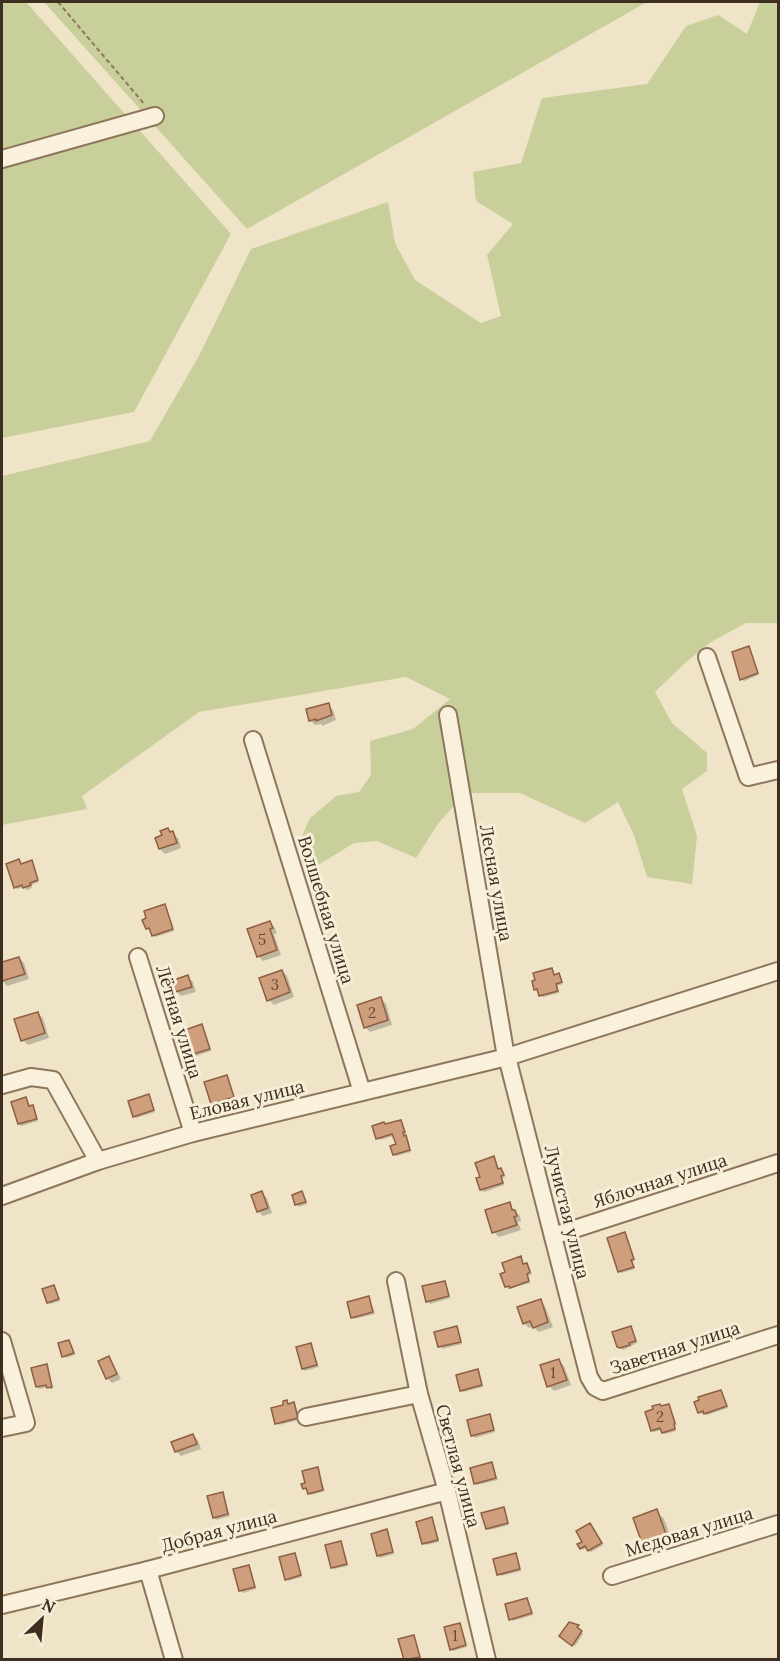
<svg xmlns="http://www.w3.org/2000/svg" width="780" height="1661" font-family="Lora,serif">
  <rect width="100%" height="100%" fill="#f0e4c8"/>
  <g fill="#c9cf9b">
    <polygon points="2,2 26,2 231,234 134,412 2,438"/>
    <polygon points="44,2 647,2 247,229"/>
    <polygon points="760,2 778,2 778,623 746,623 711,642 685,663 655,692 672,723 707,753 707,771 682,789 697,836 692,884 647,877 634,835 618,802 585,823 520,793 465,793 438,824 416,858 377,841 354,843 315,867 298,845 310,818 336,796 359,792 371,775 370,741 413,729 450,699 406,677 199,712 82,796 87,809 2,825 2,476 150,441 200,354 251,249 388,202 395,243 415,280 481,323 501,316 487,255 513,224 476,201 473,172 521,163 542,98 647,84 686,26 718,15 747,34"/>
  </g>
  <g fill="#0003">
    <polygon points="748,648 759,675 744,681 741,679"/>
    <polygon points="328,705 333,710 336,720 322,726 321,724 315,725 310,720"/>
    <polygon points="171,833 178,838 181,848 165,854 160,849"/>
    <polygon points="19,861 22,865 31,862 33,864 39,882 31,885 32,888 27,890 24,887 17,889 15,887"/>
    <polygon points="165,906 174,931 155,937 152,930 147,929"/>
    <polygon points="270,923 275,928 277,933 274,934 281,955 263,961 258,956"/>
    <polygon points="19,958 24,963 29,979 7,986 2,980 2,964"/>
    <polygon points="551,969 555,976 559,975 561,977 563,984 557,986 559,993 543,997 536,989"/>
    <polygon points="282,971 287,976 294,997 274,1005 269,1000"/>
    <polygon points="188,977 193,982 196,992 181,996 176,991"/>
    <polygon points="381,999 386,1004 392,1025 370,1032 365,1027"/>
    <polygon points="38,1013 43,1018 49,1038 28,1045 23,1040"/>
    <polygon points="202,1026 211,1051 196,1056 189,1045 187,1031"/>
    <polygon points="226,1076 235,1099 214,1106 212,1104"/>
    <polygon points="149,1096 155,1112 136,1118 134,1116"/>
    <polygon points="25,1099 30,1108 34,1109 38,1121 21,1126 19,1124"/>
    <polygon points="401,1121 406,1134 403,1134 408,1139 411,1152 396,1156 394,1154 398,1145 394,1136 380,1140 377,1138"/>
    <polygon points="494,1158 499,1170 503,1171 505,1177 502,1178 504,1185 484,1192 481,1190 482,1178"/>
    <polygon points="262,1193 267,1198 272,1213 263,1216 258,1211"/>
    <polygon points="302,1193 307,1204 299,1207 294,1196"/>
    <polygon points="509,1204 520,1216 521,1221 518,1222 521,1230 499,1237 494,1232"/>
    <polygon points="624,1234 635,1261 632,1262 635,1269 621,1273 619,1271"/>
    <polygon points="520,1258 524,1265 529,1266 532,1274 528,1276 530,1283 508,1289 506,1286"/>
    <polygon points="444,1282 450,1298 430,1304 428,1301"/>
    <polygon points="54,1287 60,1301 50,1304 48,1302"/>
    <polygon points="369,1298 375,1314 354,1319 352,1317"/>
    <polygon points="540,1301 545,1306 553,1327 539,1332 533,1327 529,1328 524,1323"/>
    <polygon points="456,1328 462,1344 442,1349 436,1333"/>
    <polygon points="631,1328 637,1343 623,1350 618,1346"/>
    <polygon points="69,1341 75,1355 66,1358 64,1356"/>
    <polygon points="311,1345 319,1367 305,1371 303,1369"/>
    <polygon points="108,1358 113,1363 121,1379 112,1383 107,1378"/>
    <polygon points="559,1361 564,1366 571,1385 554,1391 549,1386"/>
    <polygon points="46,1366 53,1389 51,1389 48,1387 39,1389 37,1387"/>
    <polygon points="478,1370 483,1387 463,1392 461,1390"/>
    <polygon points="721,1391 728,1408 707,1415 705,1413 701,1414 699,1412"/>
    <polygon points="287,1402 289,1405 294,1404 296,1406 299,1420 279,1425 277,1423"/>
    <polygon points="669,1406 677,1425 675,1426 676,1431 665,1434 662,1430 654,1432 652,1430 662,1408"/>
    <polygon points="489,1416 495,1432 475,1438 473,1436"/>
    <polygon points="193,1435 198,1440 201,1449 181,1456 176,1451"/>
    <polygon points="492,1463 498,1480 477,1485 475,1483"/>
    <polygon points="317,1469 325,1491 311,1495 308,1490 304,1488"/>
    <polygon points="222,1493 230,1516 216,1520 214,1517"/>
    <polygon points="503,1509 509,1525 489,1530 487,1528"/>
    <polygon points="656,1511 664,1519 674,1545 652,1553 644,1545"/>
    <polygon points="432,1519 439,1542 426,1545 424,1543"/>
    <polygon points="592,1527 603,1545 591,1552 587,1547 583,1550 581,1548"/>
    <polygon points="386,1531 394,1554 380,1558 378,1555"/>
    <polygon points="341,1543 348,1566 334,1569 332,1567"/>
    <polygon points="294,1555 302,1577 288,1581 286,1579"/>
    <polygon points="515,1555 521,1571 501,1576 499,1574"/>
    <polygon points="249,1567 256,1589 243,1593 240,1591"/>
    <polygon points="527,1600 533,1615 513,1621 511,1619"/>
    <polygon points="460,1624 467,1647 453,1651 451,1649"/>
    <polygon points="575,1625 583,1634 575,1646 563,1638"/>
    <polygon points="414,1636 421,1659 405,1660"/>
  </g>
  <g fill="#cf9f7d" stroke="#8d5f41" stroke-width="1.5">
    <polygon points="749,646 758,673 740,680 732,652"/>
    <polygon points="329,703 332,715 316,721 316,719 309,721 306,709"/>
    <polygon points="168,828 170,832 173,831 177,843 159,849 155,838 162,835 160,831"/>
    <polygon points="19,859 21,864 32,860 38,880 30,883 31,885 23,888 22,885 14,888 6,864"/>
    <polygon points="165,904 173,929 152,936 149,928 146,929 142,920 146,918 144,911"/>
    <polygon points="270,921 273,928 270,929 277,950 257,957 247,929"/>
    <polygon points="19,957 25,974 2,981 2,962"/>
    <polygon points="552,968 554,975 559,973 562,982 556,984 558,991 539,996 537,989 534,990 532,981 535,980 533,973"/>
    <polygon points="282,970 290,992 267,1001 259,978"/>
    <polygon points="188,975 192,987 175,992 171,981"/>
    <polygon points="381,997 388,1020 364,1028 357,1005"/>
    <polygon points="38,1012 45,1033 21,1041 14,1019"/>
    <polygon points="202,1024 210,1049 193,1054 190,1045 188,1046 185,1030"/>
    <polygon points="227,1075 234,1097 211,1104 204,1082"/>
    <polygon points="149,1094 154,1110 133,1117 128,1101"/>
    <polygon points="26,1097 29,1106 33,1105 37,1119 18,1124 11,1102"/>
    <polygon points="401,1120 405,1132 403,1132 404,1136 406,1135 410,1150 393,1155 390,1146 396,1144 392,1134 376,1139 372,1126 384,1122 385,1124"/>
    <polygon points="494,1156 498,1169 501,1168 504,1175 501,1176 503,1183 480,1190 476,1178 480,1177 475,1163"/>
    <polygon points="262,1191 268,1208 257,1212 251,1195"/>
    <polygon points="302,1191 306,1202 295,1205 292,1195"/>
    <polygon points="510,1202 512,1210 515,1210 517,1216 514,1217 517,1225 492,1233 485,1210"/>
    <polygon points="625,1232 634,1259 631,1260 634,1267 618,1272 607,1238"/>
    <polygon points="521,1256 523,1264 527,1263 530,1272 527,1274 529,1281 510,1288 509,1286 505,1287 500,1274 505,1272 502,1263"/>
    <polygon points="445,1281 449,1296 426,1302 422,1286"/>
    <polygon points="54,1285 59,1299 47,1303 42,1289"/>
    <polygon points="369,1296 373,1312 351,1318 347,1302"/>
    <polygon points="541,1299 548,1322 533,1328 530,1321 523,1324 517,1307"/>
    <polygon points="457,1326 461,1342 438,1347 434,1332"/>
    <polygon points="631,1326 636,1341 629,1343 630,1345 620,1348 617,1347 612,1332"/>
    <polygon points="69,1340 74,1353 62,1357 58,1343"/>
    <polygon points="311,1343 317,1365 302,1369 296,1347"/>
    <polygon points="109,1356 117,1374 106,1379 98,1361"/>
    <polygon points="559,1359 567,1380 547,1387 540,1365"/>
    <polygon points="47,1364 52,1387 47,1388 46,1385 36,1387 31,1368"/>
    <polygon points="478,1369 482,1385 460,1391 456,1375"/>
    <polygon points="721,1390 727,1406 704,1414 703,1411 698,1413 694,1402 699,1400 698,1397"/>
    <polygon points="287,1400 288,1404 294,1402 298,1418 275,1424 271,1408 283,1405 283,1401"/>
    <polygon points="660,1404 661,1406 669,1404 675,1423 674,1424 675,1429 662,1433 660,1428 651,1431 645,1412 653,1409 652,1406"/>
    <polygon points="490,1414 494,1430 471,1436 467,1420"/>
    <polygon points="193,1434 197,1444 175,1452 171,1442"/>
    <polygon points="492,1462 496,1478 474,1484 470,1468"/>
    <polygon points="318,1467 323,1490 308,1494 306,1488 303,1489 301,1484 305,1483 302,1471"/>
    <polygon points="223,1492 228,1514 213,1518 207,1496"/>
    <polygon points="504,1507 508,1523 486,1529 481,1513"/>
    <polygon points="657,1509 667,1537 643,1546 633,1518"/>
    <polygon points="432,1517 438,1540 422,1544 416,1522"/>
    <polygon points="590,1523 602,1543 588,1551 585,1546 580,1549 577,1544 582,1542 576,1531"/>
    <polygon points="387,1529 393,1552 377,1556 371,1534"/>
    <polygon points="341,1541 347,1564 331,1568 325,1545"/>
    <polygon points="295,1553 301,1575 285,1580 279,1557"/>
    <polygon points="516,1553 520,1569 497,1575 493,1559"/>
    <polygon points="249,1565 255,1587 239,1591 233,1569"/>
    <polygon points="527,1598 532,1613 509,1620 505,1604"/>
    <polygon points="569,1622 579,1625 577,1627 582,1631 572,1646 559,1636"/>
    <polygon points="460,1623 466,1645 450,1650 444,1627"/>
    <polygon points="414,1635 420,1657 404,1660 398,1639"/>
  </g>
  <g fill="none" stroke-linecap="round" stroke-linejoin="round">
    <defs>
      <g id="minor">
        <polyline points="2,159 155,116"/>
        <polyline points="707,657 748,777 778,770"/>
        <polyline points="448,715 506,1057"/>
        <polyline points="253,740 362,1092"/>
        <polyline points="138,957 193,1133"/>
        <polyline points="507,1057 589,1377 595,1387 603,1391 778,1335"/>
        <polyline points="2,1085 31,1077 53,1080 98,1161"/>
        <polyline points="2,1196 98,1161 193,1133 507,1057 778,971"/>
        <polyline points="553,1236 778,1163"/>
        <polyline points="396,1281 419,1394 447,1491 487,1660"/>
        <polyline points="2,1341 26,1423 2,1428"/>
        <polyline points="306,1417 419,1394"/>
        <polyline points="148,1570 174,1660"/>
        <polyline points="612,1576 778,1524"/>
        <polyline points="2,1605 148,1570 447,1491"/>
      </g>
    </defs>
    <use href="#minor" stroke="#8d765c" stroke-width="20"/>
    <polyline stroke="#8d765c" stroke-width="2" stroke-dasharray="4.5 3" stroke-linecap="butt" points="58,2 145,105"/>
    <use href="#minor" stroke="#faf1dc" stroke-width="16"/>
  </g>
  <g text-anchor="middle" stroke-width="6" stroke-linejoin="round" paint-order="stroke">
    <g font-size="15" fill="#624a37">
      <text x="262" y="945">5</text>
      <text x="275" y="990">3</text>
      <text x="372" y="1018">2</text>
      <text x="553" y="1378">1</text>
      <text x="660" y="1422">2</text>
      <text x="455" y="1641">1</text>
    </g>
    <g font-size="18" fill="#3d2e20" stroke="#f7eed8">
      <text transform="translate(496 883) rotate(80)" y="6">Лесная улица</text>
      <text transform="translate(326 910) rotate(73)" y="6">Волшебная улица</text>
      <text transform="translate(179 1022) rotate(73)" y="6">Лётная улица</text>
      <text transform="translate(247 1100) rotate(-14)" y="6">Еловая улица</text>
      <text transform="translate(660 1181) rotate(-18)" y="6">Яблочная улица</text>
      <text transform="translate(567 1212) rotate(76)" y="6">Лучистая улица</text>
      <text transform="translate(675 1348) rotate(-18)" y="6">Заветная улица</text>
      <text transform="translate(458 1466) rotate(75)" y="6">Светлая улица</text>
      <text transform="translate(219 1531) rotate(-15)" y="6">Добрая улица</text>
      <text transform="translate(689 1532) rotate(-17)" y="6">Медовая улица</text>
    </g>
  </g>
  <rect width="780" height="1661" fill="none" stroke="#3d2e20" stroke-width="6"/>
  <g transform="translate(42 1619) rotate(26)" stroke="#f7eed8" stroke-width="4.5" paint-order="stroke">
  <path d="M0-4.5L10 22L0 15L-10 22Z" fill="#3d2e20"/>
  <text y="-9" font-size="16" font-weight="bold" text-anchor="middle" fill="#3d2e20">N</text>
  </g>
</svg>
